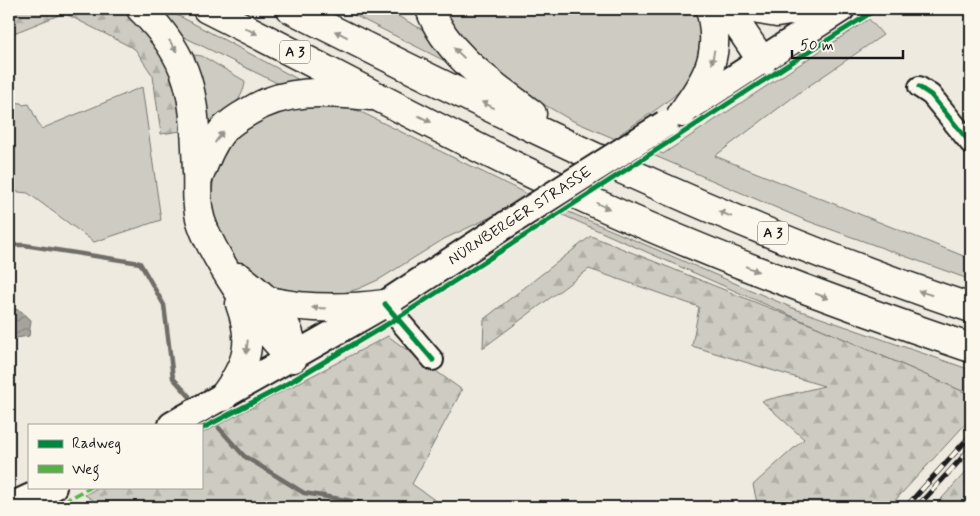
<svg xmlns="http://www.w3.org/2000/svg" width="980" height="516" viewBox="0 0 980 516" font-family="Mynerve,sans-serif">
<defs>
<pattern id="forest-firs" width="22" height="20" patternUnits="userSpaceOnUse" patternTransform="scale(1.25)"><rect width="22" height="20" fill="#ceccc2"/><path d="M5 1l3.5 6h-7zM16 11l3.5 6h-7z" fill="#b0afa6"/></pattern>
<pattern id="water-waves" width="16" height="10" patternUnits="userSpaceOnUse" patternTransform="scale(1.25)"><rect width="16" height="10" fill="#a6a39d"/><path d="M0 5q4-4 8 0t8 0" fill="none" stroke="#86847f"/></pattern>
</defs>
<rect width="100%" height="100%" fill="#eeeadf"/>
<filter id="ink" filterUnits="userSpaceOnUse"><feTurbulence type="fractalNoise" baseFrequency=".02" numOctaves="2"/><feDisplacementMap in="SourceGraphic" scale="10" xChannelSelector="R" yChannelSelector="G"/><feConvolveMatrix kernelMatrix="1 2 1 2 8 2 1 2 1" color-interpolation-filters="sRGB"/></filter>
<g filter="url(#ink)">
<g fill="#ceccc2" stroke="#75746f">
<path d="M150 9H164L183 18 305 83 279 84 174 32Z"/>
<path d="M342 9H382L394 14 427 32 446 58 445 61Z"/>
<path d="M440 9H698C700 20 706 45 704 55 695 89 647 115 620 134L663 154 869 19 883 35 800 92 715 156 971 259V280L805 220 571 120 531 97 479 59Z"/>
<path d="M195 55 202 56 245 81C246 97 216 129 206 142L192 56Z"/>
<path d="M142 87 161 220 94 242 28 193 9 191V102L21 103 23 105 29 104 41 129Z"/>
<path d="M277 105H342L363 113 527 194 795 309 971 370V395L522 197 493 216 444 239 380 279 358 289 332 296 273 290 239 266 231 256 214 222 211 201 216 159 235 130Z"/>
</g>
<g fill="url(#forest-firs)" stroke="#75746f">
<path d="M9 9H127L153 32 167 49 187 130 161 134 153 76 135 49 64 13 9 35Z"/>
<path d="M591 236 819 328 971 395V418L889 507H758L753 485 804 439 762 401 824 386 692 346 699 307 589 269 483 348 484 319Z"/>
<path d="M388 336 462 390 412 484 436 501 509 507H104L85 495 99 487H201V434Z"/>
<path d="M971 466V507H934Z"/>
</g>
<path fill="url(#water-waves)" stroke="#6f6d69" d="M9 307 21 311 31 320 29 336 9 339Z"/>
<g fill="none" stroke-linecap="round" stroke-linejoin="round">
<g stroke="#6f6d69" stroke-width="4.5">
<path d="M9 245H24L140 263 164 305 173 378 189 396"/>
<path d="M219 428 244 456 304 493 358 502 363 507"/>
</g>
<defs>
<g id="minor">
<path d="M919 87 931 95 971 144"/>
<path d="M385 304 433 360"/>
</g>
<g id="major">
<path d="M682 112 841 9"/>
<path d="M172 425 385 304 507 224"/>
<path d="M9 507 53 487"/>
</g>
<g id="highway">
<path d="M141 9C195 62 194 100 197 171 198 186 196 199 199 213 204 245 267 339 293 358"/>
<path d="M207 9C321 66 433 128 549 182 686 246 828 300 971 348"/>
<path d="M291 9C511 120 736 230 971 308"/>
<path d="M430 9C446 55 494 85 532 114"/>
<path d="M727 9 762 61"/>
<path d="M753 9 777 13 803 9"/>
<path d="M682 113C708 78 722 53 710 9"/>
<path d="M200 174C206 159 212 143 223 130 230 123 239 117 248 112 286 88 326 92 370 96"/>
<path d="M239 277C267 298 293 320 293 358"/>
<path d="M270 301C308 310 346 309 385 304"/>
<path d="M223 397C248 364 254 343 240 304"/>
</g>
</defs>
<use href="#minor" stroke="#1c1c1c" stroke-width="24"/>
<use href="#major" stroke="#1c1c1c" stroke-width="30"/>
<use href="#highway" stroke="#1c1c1c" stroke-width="31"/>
<use href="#minor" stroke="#fbf7ec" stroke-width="20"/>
<use href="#major" stroke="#fbf7ec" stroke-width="26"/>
<use href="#highway" stroke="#fbf7ec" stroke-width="28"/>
<defs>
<g id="rail">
<path d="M906 507 971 435"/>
<path d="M917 507 971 448"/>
</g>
</defs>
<use href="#rail" stroke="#1c1c1c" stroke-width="5.5"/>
<use href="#rail" stroke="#fbf7ec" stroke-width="4" stroke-dasharray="11" stroke-linecap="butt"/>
<defs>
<path id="major-bridge" d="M507 224 665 124"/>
</defs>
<use href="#major-bridge" stroke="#1c1c1c" stroke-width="30" stroke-linecap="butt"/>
<use href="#major-bridge" stroke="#fbf7ec" stroke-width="26"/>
<path stroke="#55b145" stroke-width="4" stroke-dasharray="8 4" stroke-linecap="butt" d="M53 507 91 487"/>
<defs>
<g id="cycleway">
<path d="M919 87 931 95 971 144"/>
<path d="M385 304 433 360"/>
<path d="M201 429 280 388 396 319 786 66 877 9"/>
</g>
</defs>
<use href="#cycleway" stroke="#fbf7ec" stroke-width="8"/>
<use href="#cycleway" stroke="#00873e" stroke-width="5"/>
</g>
<defs><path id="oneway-solid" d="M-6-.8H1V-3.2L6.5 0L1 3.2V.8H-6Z" transform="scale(1.25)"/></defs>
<g fill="#97948e">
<use href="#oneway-solid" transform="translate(251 31) rotate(27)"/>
<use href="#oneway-solid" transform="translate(341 34) rotate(-154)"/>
<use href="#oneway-solid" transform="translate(173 46) rotate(57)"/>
<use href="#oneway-solid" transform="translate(459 53) rotate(-136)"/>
<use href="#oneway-solid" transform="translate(713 57) rotate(101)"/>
<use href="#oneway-solid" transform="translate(488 105) rotate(-154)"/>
<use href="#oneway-solid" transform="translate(425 119) rotate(27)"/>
<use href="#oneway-solid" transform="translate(219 137) rotate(-55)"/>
<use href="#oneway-solid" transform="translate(603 206) rotate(24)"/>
<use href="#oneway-solid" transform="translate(725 214) rotate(-157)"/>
<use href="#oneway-solid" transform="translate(752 269) rotate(22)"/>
<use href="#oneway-solid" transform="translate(925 293) rotate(-162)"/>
<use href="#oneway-solid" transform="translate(822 296) rotate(21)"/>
<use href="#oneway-solid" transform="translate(319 308) rotate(-177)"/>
<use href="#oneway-solid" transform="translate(247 347) rotate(96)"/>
</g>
</g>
<g text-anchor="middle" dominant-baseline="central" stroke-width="4" stroke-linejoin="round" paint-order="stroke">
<g fill="#fbf7ec" stroke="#5f5e5a" stroke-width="1">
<rect x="280" y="40.5" width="30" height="23" rx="4"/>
<rect x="758" y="221.5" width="30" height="23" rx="4"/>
</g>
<g font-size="14" font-weight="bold" fill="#1c1c1c">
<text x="295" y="52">A 3</text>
<text x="773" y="233">A 3</text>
</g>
<g font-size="15" fill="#1c1c1c" stroke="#fbf7ec">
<text transform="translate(520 216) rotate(-33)">NÜRNBERGER STRASSE</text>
</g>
</g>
<rect width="980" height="516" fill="none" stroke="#fbf7ec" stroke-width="30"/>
<rect x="15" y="15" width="950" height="486" fill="none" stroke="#1c1c1c" stroke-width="2" filter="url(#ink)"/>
<rect x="28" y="424" width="175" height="65" fill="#fbf7ec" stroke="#a29f99"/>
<rect x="38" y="440" width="25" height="8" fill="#00873e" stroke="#a29f99"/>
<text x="72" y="448" font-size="15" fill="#1c1c1c">Radweg</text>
<rect x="38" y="465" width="25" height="8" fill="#55b145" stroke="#a29f99"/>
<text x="72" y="474" font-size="15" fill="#1c1c1c">Weg</text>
<path d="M792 50v8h111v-8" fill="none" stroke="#1c1c1c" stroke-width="2.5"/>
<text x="800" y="50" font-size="15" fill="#1c1c1c" stroke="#fbf7ec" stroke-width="4" paint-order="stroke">50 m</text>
</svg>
